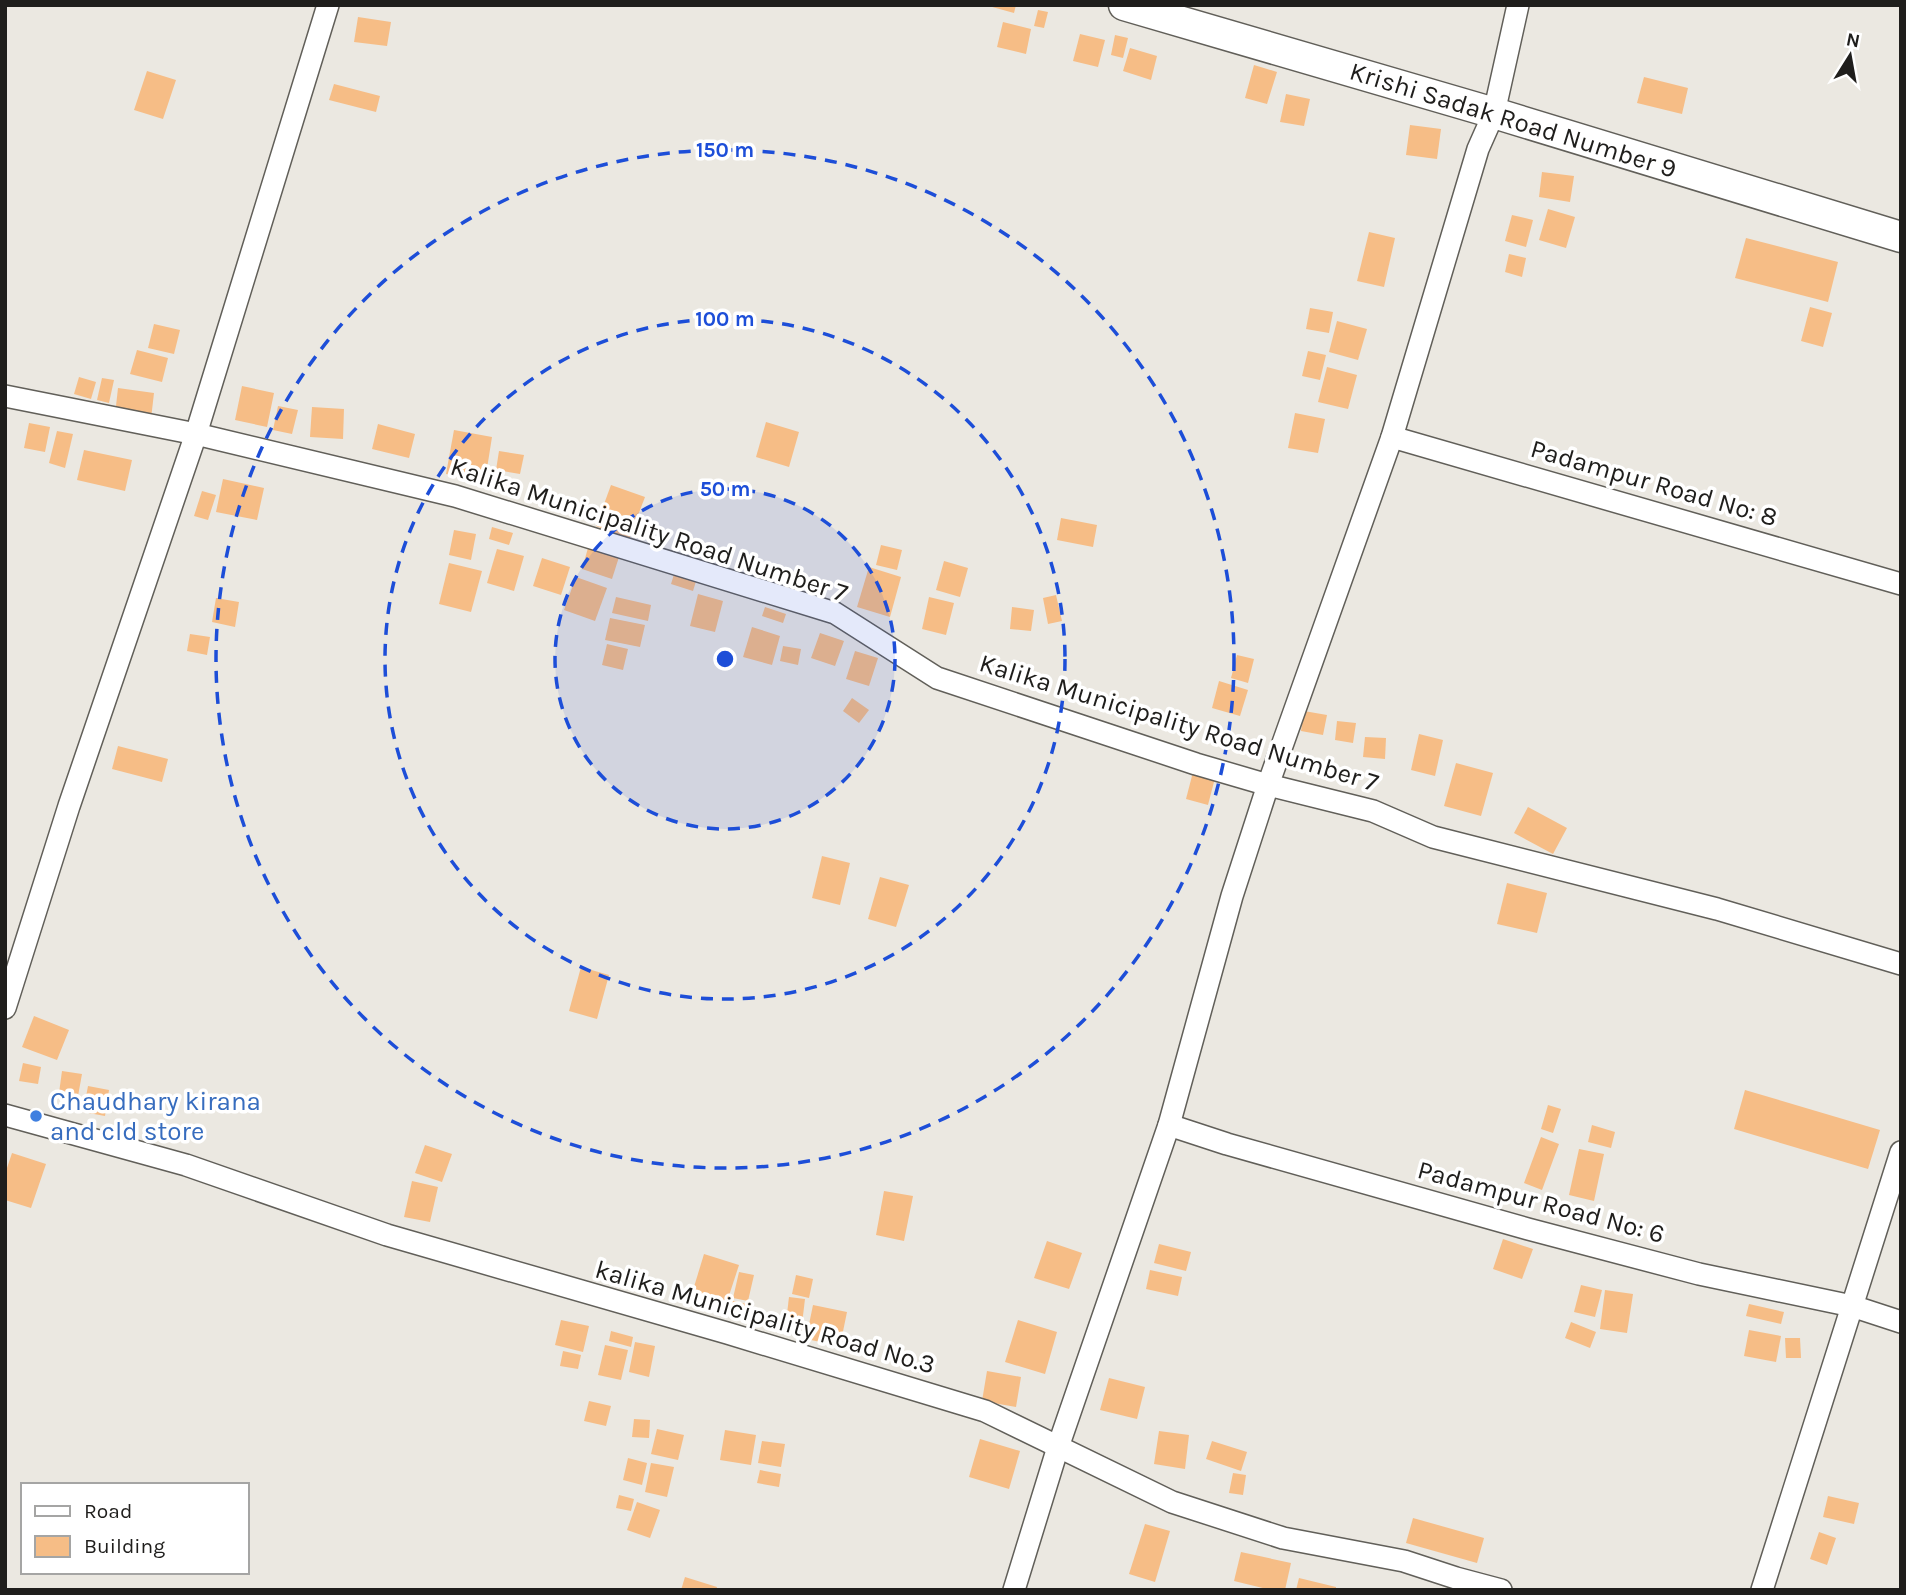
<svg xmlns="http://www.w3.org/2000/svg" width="1906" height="1595" viewBox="0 0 1906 1595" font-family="Karla,sans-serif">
<rect width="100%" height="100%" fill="#ebe8e1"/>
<g fill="#f6bd86">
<path d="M985 5H1016L1014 13Z"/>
<path d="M1038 10 1048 12 1044 28 1034 26Z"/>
<path d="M358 17 391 22 387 46 354 42Z"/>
<path d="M1003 22 1031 29 1026 54 997 47Z"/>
<path d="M1080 34 1105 40 1098 67 1073 61Z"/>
<path d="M1115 35 1128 38 1123 58 1111 55Z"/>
<path d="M1130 48 1157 56 1151 80 1123 71Z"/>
<path d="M1254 65 1277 72 1267 104 1245 98Z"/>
<path d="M147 71 176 80 163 119 134 110Z"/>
<path d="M1644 77 1688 88 1682 114 1637 103Z"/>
<path d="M334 84 380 96 376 112 329 100Z"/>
<path d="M1286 94 1310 99 1304 126 1280 122Z"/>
<path d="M1410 125 1441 129 1437 159 1406 155Z"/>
<path d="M1542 172 1574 176 1570 202 1539 197Z"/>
<path d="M1548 209 1575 217 1566 248 1539 240Z"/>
<path d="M1512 215 1533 220 1526 247 1505 241Z"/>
<path d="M1369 232 1395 238 1384 287 1357 281Z"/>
<path d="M1746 238 1838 262 1828 302 1735 278Z"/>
<path d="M1509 254 1526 258 1522 277 1505 272Z"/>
<path d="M1810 307 1832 313 1823 347 1801 341Z"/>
<path d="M1310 308 1333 312 1329 333 1306 329Z"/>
<path d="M1337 321 1367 329 1358 360 1329 352Z"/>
<path d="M154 324 180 330 174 354 148 348Z"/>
<path d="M137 350 168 358 162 382 130 374Z"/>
<path d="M1308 351 1326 355 1320 380 1302 376Z"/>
<path d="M1327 367 1357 375 1348 409 1318 402Z"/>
<path d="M79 377 96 382 91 399 74 394Z"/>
<path d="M102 378 114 380 109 403 97 400Z"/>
<path d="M242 386 274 393 267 427 235 420Z"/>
<path d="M118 388 154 393 151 419 115 415Z"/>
<path d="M278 406 298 410 292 434 273 430Z"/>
<path d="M312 407 344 409 343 439 310 437Z"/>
<path d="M1295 413 1325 419 1318 453 1288 448Z"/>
<path d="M766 422 799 432 789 467 756 457Z"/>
<path d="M29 423 50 427 45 452 24 448Z"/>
<path d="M378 424 415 434 409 458 372 449Z"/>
<path d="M454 430 492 437 485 481 446 474Z"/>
<path d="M57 431 73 434 65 468 49 463Z"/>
<path d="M84 450 132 460 125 491 77 480Z"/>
<path d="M499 451 524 455 520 474 496 470Z"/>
<path d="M223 479 264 488 257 520 216 512Z"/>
<path d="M611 485 645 497 629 539 596 526Z"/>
<path d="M202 491 216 495 208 520 194 516Z"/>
<path d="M1061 518 1097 525 1093 547 1057 540Z"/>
<path d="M492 527 513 533 509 545 489 539Z"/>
<path d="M454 530 476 534 471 560 449 555Z"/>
<path d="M881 545 902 550 897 570 876 565Z"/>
<path d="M588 548 619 557 612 579 582 569Z"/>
<path d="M497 549 524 556 514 591 487 583Z"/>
<path d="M542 558 570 567 561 595 533 586Z"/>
<path d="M944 561 968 568 960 597 936 590Z"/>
<path d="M449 563 482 571 471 612 439 604Z"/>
<path d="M869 567 901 577 890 617 857 607Z"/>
<path d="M675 571 697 578 693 591 671 584Z"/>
<path d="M576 577 607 588 595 621 564 610Z"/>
<path d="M698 594 723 601 715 632 690 626Z"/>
<path d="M1056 595 1062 621 1048 624 1043 598Z"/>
<path d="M616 597 651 605 648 621 612 613Z"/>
<path d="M929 597 954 603 946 635 922 629Z"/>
<path d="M216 598 239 602 235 627 212 622Z"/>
<path d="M765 607 786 614 783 623 762 616Z"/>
<path d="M1012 607 1034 610 1031 631 1010 629Z"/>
<path d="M610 618 645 625 640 647 605 640Z"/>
<path d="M752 627 780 636 772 665 743 657Z"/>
<path d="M820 633 844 641 835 666 811 658Z"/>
<path d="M190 634 210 637 207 655 187 651Z"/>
<path d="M607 644 628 649 623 670 602 665Z"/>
<path d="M783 646 801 649 798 665 780 661Z"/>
<path d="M855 651 878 658 869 686 846 679Z"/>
<path d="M1237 655 1254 659 1248 683 1231 678Z"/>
<path d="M1219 681 1248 690 1240 716 1212 708Z"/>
<path d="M852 698 869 710 859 723 843 711Z"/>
<path d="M1304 711 1327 715 1323 735 1301 731Z"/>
<path d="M1337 721 1356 723 1353 743 1335 740Z"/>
<path d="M1419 734 1443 740 1435 776 1411 770Z"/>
<path d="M1365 737 1386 738 1385 759 1363 757Z"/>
<path d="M118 746 168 759 162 782 112 769Z"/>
<path d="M1456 763 1493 773 1481 816 1444 806Z"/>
<path d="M1193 772 1215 778 1208 805 1186 799Z"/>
<path d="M1528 807 1567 828 1553 854 1514 833Z"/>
<path d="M822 856 850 863 840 905 812 898Z"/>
<path d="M880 877 909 885 896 927 868 919Z"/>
<path d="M1507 883 1547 893 1537 933 1497 924Z"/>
<path d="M581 967 609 975 597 1019 569 1011Z"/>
<path d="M34 1016 69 1030 57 1060 22 1047Z"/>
<path d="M23 1063 41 1067 38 1084 19 1081Z"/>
<path d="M62 1071 82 1074 78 1096 59 1093Z"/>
<path d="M88 1086 109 1090 105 1116 83 1112Z"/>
<path d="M1745 1090 1880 1130 1868 1169 1734 1129Z"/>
<path d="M1548 1105 1561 1109 1553 1133 1541 1129Z"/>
<path d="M1592 1125 1615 1132 1611 1148 1588 1142Z"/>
<path d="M1541 1137 1559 1144 1542 1190 1524 1183Z"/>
<path d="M425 1145 452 1154 442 1182 415 1173Z"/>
<path d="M1579 1149 1604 1154 1594 1201 1569 1195Z"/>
<path d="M12 1153 46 1164 31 1208 5 1200V1174Z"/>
<path d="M412 1181 438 1187 430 1222 404 1217Z"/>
<path d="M884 1191 913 1196 904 1241 876 1235Z"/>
<path d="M1503 1239 1533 1249 1522 1279 1493 1269Z"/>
<path d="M1047 1241 1082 1253 1069 1289 1034 1278Z"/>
<path d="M1159 1244 1191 1252 1186 1271 1154 1263Z"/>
<path d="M704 1254 739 1265 724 1311 690 1300Z"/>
<path d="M1150 1270 1182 1277 1178 1296 1146 1289Z"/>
<path d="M739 1272 754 1275 748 1301 733 1298Z"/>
<path d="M796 1275 813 1279 809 1298 792 1294Z"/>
<path d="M1581 1285 1602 1290 1595 1317 1574 1312Z"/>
<path d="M1605 1290 1633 1294 1627 1333 1600 1329Z"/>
<path d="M789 1297 805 1299 802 1324 786 1322Z"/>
<path d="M730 1300 751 1305 747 1320 727 1315Z"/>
<path d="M1749 1304 1784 1312 1781 1324 1746 1316Z"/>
<path d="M813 1305 847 1312 840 1346 806 1339Z"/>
<path d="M561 1320 589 1326 583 1352 555 1345Z"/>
<path d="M1018 1320 1057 1332 1045 1374 1005 1362Z"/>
<path d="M1571 1322 1596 1332 1590 1348 1565 1338Z"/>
<path d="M1749 1330 1781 1336 1776 1362 1744 1356Z"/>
<path d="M611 1331 633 1337 631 1347 609 1341Z"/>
<path d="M1785 1338H1800L1801 1358H1786Z"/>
<path d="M635 1342 655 1346 649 1377 629 1372Z"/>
<path d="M605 1345 628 1350 621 1380 598 1375Z"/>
<path d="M563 1351 581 1355 578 1369 560 1366Z"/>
<path d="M987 1371 1021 1377 1016 1407 982 1401Z"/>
<path d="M1109 1378 1145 1387 1137 1419 1100 1410Z"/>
<path d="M589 1401 611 1406 606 1426 584 1421Z"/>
<path d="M634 1419 650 1420 649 1438 632 1437Z"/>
<path d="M657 1429 684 1435 678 1460 651 1454Z"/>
<path d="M725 1430 756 1435 751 1465 720 1460Z"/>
<path d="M1159 1431 1189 1435 1185 1469 1154 1464Z"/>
<path d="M980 1439 1020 1451 1009 1489 969 1477Z"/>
<path d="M762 1441 785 1444 781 1467 758 1463Z"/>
<path d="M1212 1441 1247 1452 1241 1471 1206 1459Z"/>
<path d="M628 1458 647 1463 642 1485 623 1480Z"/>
<path d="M651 1463 674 1467 667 1497 645 1492Z"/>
<path d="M760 1470 781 1474 779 1487 757 1483Z"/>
<path d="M1233 1473 1246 1475 1243 1495 1229 1493Z"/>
<path d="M619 1495 634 1499 631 1511 616 1508Z"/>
<path d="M1828 1496 1859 1503 1854 1524 1823 1517Z"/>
<path d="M637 1502 660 1510 650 1538 627 1530Z"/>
<path d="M1413 1518 1484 1538 1477 1563 1406 1543Z"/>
<path d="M1145 1524 1170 1531 1155 1582 1129 1574Z"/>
<path d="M1819 1532 1836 1538 1827 1565 1810 1559Z"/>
<path d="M1241 1552 1291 1563 1285 1590H1271L1234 1581Z"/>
<path d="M685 1577 717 1587 716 1590H681Z"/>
<path d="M1299 1578 1336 1587V1590H1296Z"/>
</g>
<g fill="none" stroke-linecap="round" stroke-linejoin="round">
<defs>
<g id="street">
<path d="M5 396 196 434 455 496 835 613 937 678 1196 764 1268 785 1373 811 1433 837 1717 909 1901 964"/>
<path d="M1392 437 1901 584"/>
<path d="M5 1008 69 806 196 434 328 5"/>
<path d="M5 1115 186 1165 387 1235 727 1333 985 1411 1172 1502 1283 1538 1404 1561 1456 1578 1501 1590"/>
<path d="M1169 1125 1227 1144 1528 1229 1699 1274 1852 1306 1901 1322"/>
<path d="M1014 1590 1058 1447 1169 1125 1232 896 1268 785 1392 437 1478 149 1494 113 1518 5"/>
<path d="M1762 1590 1901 1152"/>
</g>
<path id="secondary" d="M1124 5 1494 113 1901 237"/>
</defs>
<use href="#street" stroke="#615f59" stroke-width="24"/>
<use href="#secondary" stroke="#615f59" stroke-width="33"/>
<use href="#street" stroke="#fff" stroke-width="21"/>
<use href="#secondary" stroke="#fff" stroke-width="30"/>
</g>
<circle cx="725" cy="659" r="170" fill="#1d4ed8" fill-opacity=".12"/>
<g fill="none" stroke="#1d4ed8" stroke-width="3.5" stroke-dasharray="12 9">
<circle cx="725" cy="659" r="170"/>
<circle cx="725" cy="659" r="340"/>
<circle cx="725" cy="659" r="509"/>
</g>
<circle fill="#3f7fe0" stroke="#fff" stroke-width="2.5" cx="36" cy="1116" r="7"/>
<g text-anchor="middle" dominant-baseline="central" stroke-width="7" stroke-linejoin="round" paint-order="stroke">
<g font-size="26" fill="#1f1e1c" stroke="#fff">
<text transform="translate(1513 120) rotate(17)">Krishi Sadak Road Number 9</text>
<text transform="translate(1654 483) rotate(16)">Padampur Road No: 8</text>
<text transform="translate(649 530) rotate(18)">Kalika Municipality Road Number 7</text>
<text transform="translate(1179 723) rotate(17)">Kalika Municipality Road Number 7</text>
<text transform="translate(1541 1202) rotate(15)">Padampur Road No: 6</text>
<text transform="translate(765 1317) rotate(16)">kalika Municipality Road No.3</text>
</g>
<g font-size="26" fill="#366cbe" stroke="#fff" text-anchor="start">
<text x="50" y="1101">Chaudhary kirana<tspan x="50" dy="30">and cld store</tspan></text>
</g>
</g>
<circle cx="725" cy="659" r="10" fill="#1d4ed8" stroke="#fff" stroke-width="3.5"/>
<g font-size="21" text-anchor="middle" font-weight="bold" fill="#1d4ed8" stroke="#fff" stroke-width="7" stroke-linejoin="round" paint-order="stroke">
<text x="725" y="157">150 m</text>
<text x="725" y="326">100 m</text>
<text x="725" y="496">50 m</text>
</g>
<rect width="1906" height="1595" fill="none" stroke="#1f1e1c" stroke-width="14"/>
<rect x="21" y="1483" width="228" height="91" fill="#ffffff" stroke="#a5a5a4" stroke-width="2"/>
<rect x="35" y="1506" width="35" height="10" fill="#ffffff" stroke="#a5a5a4" stroke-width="2"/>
<text x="84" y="1518" font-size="21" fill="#1f1e1c">Road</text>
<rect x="35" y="1536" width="35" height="21" fill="#f6bd86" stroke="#a5a5a4" stroke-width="2"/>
<text x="84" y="1553" font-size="21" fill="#1f1e1c">Building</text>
<g transform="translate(1850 56) rotate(11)" stroke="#ffffff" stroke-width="5" paint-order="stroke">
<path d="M0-5L12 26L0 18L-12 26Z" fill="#1f1e1c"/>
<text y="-10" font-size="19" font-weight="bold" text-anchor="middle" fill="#1f1e1c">N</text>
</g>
</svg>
